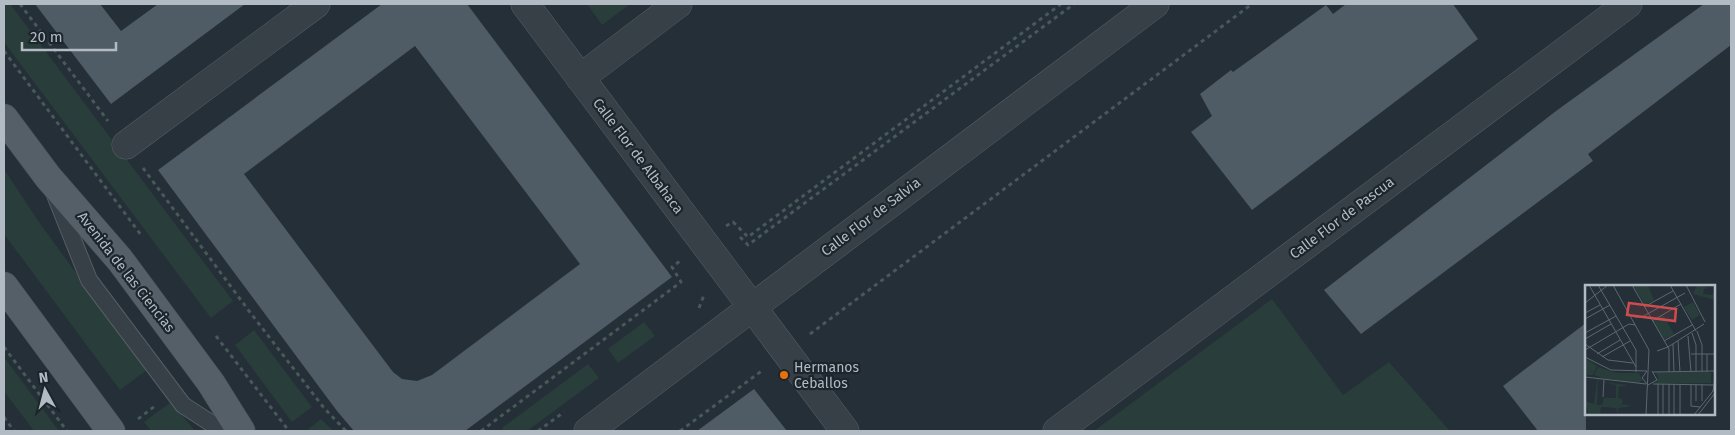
<svg xmlns="http://www.w3.org/2000/svg" width="1735" height="435" viewBox="0 0 1735 435" font-family="'Fira Sans',sans-serif">
<rect width="100%" height="100%" fill="#242f37"/>
<g fill="#293d3a">
<path d="M4 4H10L233 301 211 318 4 42Z"/>
<path d="M587 4H630L602 25Z"/>
<path d="M4 169 41 225 147 370 120 390 4 234Z"/>
<path d="M1272 299 1343 395 1389 362 1450 431H1094Z"/>
<path d="M644 322 655 336 618 363 608 349Z"/>
<path d="M254 330 312 407 292 422 235 345Z"/>
<path d="M4 357 59 431H34L4 391Z"/>
<path d="M588 364 599 378 527 431H504L502 428Z"/>
<path d="M171 402 195 431H151L144 422Z"/>
<path d="M321 419 334 431H306Z"/>
</g>
<g fill="#4f5b65" fill-rule="evenodd">
<path d="M35 4H100L121 31 158 4H245L111 104Z"/>
<path d="M382 4H467L672 277 465 431H354L337 411 158 170ZM415 46 580 264 432 375 417 381 402 379 393 372 244 174Z"/>
<path d="M1346 4H1453L1478 39 1252 210 1191 132 1212 116 1200 94 1231 70 1233 72 1326 5 1333 14Z"/>
<path d="M1704 4H1731V45L1588 154 1593 161 1361 334 1324 290 1556 111Z"/>
<path d="M1586 323V431H1538L1503 386Z"/>
<path d="M754 389 787 431H697Z"/>
</g>
<g fill="none" stroke-linecap="round" stroke-linejoin="round">
<defs>
<path id="lane" d="M55 195 89 280 183 405 223 431"/>
<g id="street">
<path d="M525 4 845 431"/>
<path d="M580 78 678 4"/>
<path d="M126 145 316 4"/>
<path d="M588 431 1155 4"/>
<path d="M1057 431 1628 4"/>
</g>
<g id="primary">
<path d="M4 118 48 177 120 260 211 383 241 431"/>
<path d="M4 286 111 431"/>
</g>
</defs>
<use href="#lane" stroke="#555e65" stroke-width="18"/>
<use href="#street" stroke="#555e65" stroke-width="29"/>
<use href="#primary" stroke="#434c53" stroke-width="29"/>
<g stroke="#475958" stroke-width="3" stroke-dasharray="4 4" stroke-linecap="butt">
<path d="M20 4 108 121"/>
<path d="M4 51 141 235"/>
<path d="M143 168 249 311 324 408 346 431"/>
<path d="M726 226 733 222 748 237 1061 4"/>
<path d="M740 237 748 245 1074 4"/>
<path d="M699 308 704 295 703 293"/>
<path d="M810 334 1252 4"/>
<path d="M216 336 289 431"/>
<path d="M4 347 67 431"/>
<path d="M4 417 14 431"/>
<path d="M138 419 155 406"/>
<path d="M481 431 681 282 672 267 680 261"/>
<path d="M538 431 564 412"/>
<path d="M680 431 763 370"/>
</g>
<use href="#lane" stroke="#374047" stroke-width="16"/>
<use href="#street" stroke="#374047" stroke-width="28"/>
<use href="#primary" stroke="#555f67" stroke-width="28"/>
</g>
<circle fill="#e8710a" stroke="#1c252c" stroke-width="2" cx="784" cy="375" r="5"/>
<g text-anchor="middle" dominant-baseline="central" stroke-width="4.5" stroke-linejoin="round" paint-order="stroke">
<g font-size="14" fill="#b2bbc3" stroke="#1c252c">
<text transform="translate(638 156) rotate(53)">Calle Flor de Albahaca</text>
<text transform="translate(871 217) rotate(-37)">Calle Flor de Salvia</text>
<text transform="translate(1342 218) rotate(-37)">Calle Flor de Pascua</text>
<text transform="translate(126 272) rotate(52)">Avenida de las Ciencias</text>
</g>
<g font-size="14" fill="#b2bbc3" stroke="#1c252c" text-anchor="start">
<text x="794" y="367">Hermanos<tspan x="794" dy="16">Ceballos</tspan></text>
</g>
</g>
<g transform="translate(1585 285)">
<rect width="130" height="130" fill="#242f37"/>
<path d="M48 0H63L69 15 60 20ZM112 0 124 3 119 4 118 9 127 10 130 7V15L108 9ZM108 17 115 30 107 35 99 22ZM78 30 89 49 79 55 68 36ZM0 73 12 81 8 90H0ZM13 82 32 88H54L57 95 54 98 20 94 9 90ZM71 87H123L126 88V98L71 99 73 93ZM12 94 19 96 13 95 12 120H17L19 113H31V100L20 97 43 100 34 102 33 112 38 115 36 121 38 119 48 121 34 123 33 130 32 122 31 130V123L16 122 15 130H4L0 116 9 119Z" fill="#293d3a"/>
<path fill="none" stroke="#5d676f" stroke-width="1" d="M4 0 51 82M13 0 51 65V87M28 0 64 65 61 130M47 0 84 64V87M85 0 111 46M101 0 120 37M0 18 23 0M59 22 88 6M0 28 15 20M49 32H57L100 8M0 34 25 20M67 36 96 19M112 46 117 60V87M0 48 31 31M107 48 111 60V87M103 51 106 87M0 54 26 39M79 56 107 40M93 56 95 87M0 59 23 75 48 78M88 59 89 87M0 65 44 39 50 40M72 66 83 62 119 39M12 69 35 55M106 69H130M122 69V87M0 72 26 85 62 86M17 72 45 56M62 86 57 93 63 100M68 87 129 86M0 92 61 99M68 99 129 100M106 99V121L115 122M63 100 72 95 67 86M129 101 130 86M18 112 19 95M111 116V99M117 116V99M73 130V99M78 130V99M84 130V99M89 130V99M95 130V99M109 130 128 106 129 100M113 130 130 108"/>
<path fill="#cd4d4f" fill-opacity="0.15" stroke="#cd4d4f" stroke-width="2.5" d="M44 18 91 24 90 36 42 30Z"/>
<rect width="130" height="130" fill="none" stroke="#b2bbc3" stroke-width="2.5"/>
</g>
<rect width="1735" height="435" fill="none" stroke="#b2bbc3" stroke-width="10"/>
<g transform="translate(45 390) rotate(353)" stroke="#1c252c" stroke-width="4" paint-order="stroke">
<path d="M0-4L9 19L0 12L-9 19Z" fill="#b2bbc3"/>
<text y="-8" font-size="14" font-weight="bold" text-anchor="middle" fill="#b2bbc3">N</text>
</g>
<path d="M22 42v8h94v-8" fill="none" stroke="#b2bbc3" stroke-width="2.5"/>
<text x="30" y="42" font-size="15" fill="#b2bbc3" stroke="#1c252c" stroke-width="4" paint-order="stroke">20 m</text>
</svg>
